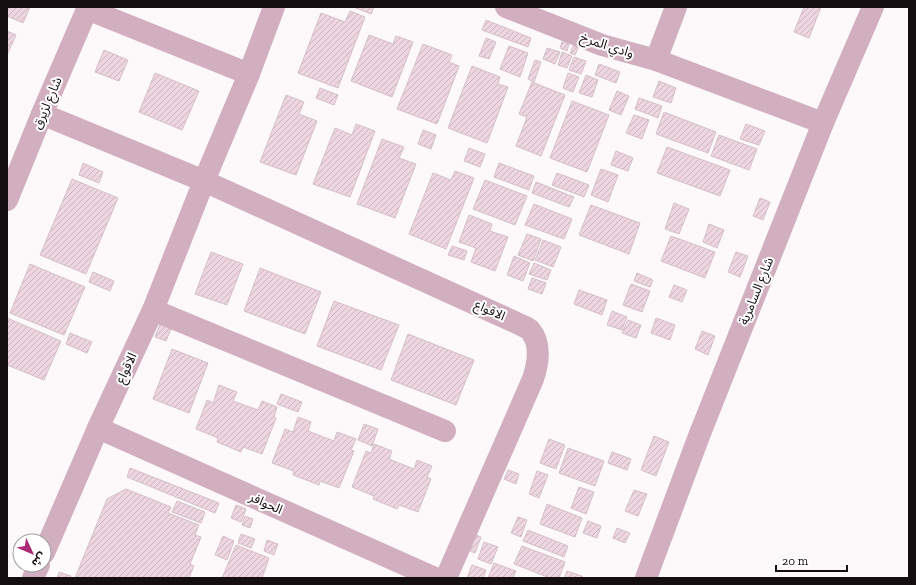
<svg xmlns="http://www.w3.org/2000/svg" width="916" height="585" viewBox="0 0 916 585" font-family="'Zilla Slab','Noto Sans Arabic',serif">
<defs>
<pattern id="building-hatch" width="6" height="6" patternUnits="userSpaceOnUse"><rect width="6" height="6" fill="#edd6e0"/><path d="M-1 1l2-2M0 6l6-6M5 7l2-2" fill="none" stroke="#cab6bf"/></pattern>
</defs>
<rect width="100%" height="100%" fill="#fdf9fa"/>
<g fill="url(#building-hatch)" stroke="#d5bfc8">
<path d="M7 7H30L23 23 7 16Z"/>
<path d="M353 7H374L371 14Z"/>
<path d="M804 7H821L809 38 794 32Z"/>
<path d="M350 11 365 17 338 88 298 73 321 13 345 22Z"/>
<path d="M486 20 531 38 528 47 482 30Z"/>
<path d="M7 31 16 35 7 55Z"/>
<path d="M369 35 393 44 396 36 413 42 392 97 351 81Z"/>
<path d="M486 38 496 42 489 59 479 56Z"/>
<path d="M562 42 569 44 567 51 560 48Z"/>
<path d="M423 44 452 55 449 62 459 66 437 124 397 109Z"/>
<path d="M509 46 528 53 520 77 500 69Z"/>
<path d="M573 46 578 48 575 55 570 53Z"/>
<path d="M547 48 560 52 555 64 543 59Z"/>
<path d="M104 50 128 60 119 81 95 72Z"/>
<path d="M562 52 572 56 567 68 558 65Z"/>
<path d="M574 57 586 61 581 74 569 70Z"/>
<path d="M535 60 541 62 534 82 528 79Z"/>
<path d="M599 64 620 72 616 83 595 75Z"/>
<path d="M472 66 500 77 498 84 508 87 487 143 448 128Z"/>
<path d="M155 73 199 91 182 130 139 112Z"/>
<path d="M568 73 579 77 573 92 563 88Z"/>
<path d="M586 75 598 80 592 97 579 93Z"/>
<path d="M659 81 676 88 671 103 653 97Z"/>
<path d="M532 82 565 95 541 156 516 146 527 117 519 114Z"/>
<path d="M320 88 338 95 334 105 316 98Z"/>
<path d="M617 91 629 96 621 115 609 110Z"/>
<path d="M286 95 304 102 299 114 317 121 296 175 260 162Z"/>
<path d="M639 98 662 106 658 118 635 109Z"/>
<path d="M572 101 609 115 587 172 550 158Z"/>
<path d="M664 112 716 132 708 153 656 134Z"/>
<path d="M634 115 649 120 642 139 626 133Z"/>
<path d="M356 124 375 131 350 197 313 184 335 128 352 135Z"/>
<path d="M746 124 765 131 759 145 740 139Z"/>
<path d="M423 130 436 135 431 149 418 144Z"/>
<path d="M719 135 757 149 749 170 711 156Z"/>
<path d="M382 139 404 147 399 158 416 164 395 218 357 204Z"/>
<path d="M667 147 730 170 720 196 657 173Z"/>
<path d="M469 148 485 154 480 167 464 161Z"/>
<path d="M616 151 633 158 628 171 611 165Z"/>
<path d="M83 163 103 172 99 183 79 175Z"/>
<path d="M499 163 534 176 529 190 494 177Z"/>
<path d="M601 169 618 175 608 202 591 195Z"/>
<path d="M455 171 474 178 446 249 409 234 433 173 451 180Z"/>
<path d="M557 173 589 185 584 197 552 185Z"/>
<path d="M72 179 118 198 86 274 40 255Z"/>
<path d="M485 180 527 196 515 225 473 209Z"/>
<path d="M536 182 574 197 569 207 532 193Z"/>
<path d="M760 198 770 202 763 220 753 216Z"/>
<path d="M674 203 689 209 679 234 665 229Z"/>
<path d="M534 204 572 219 564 239 525 225Z"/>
<path d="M591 205 640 223 629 254 579 235Z"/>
<path d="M469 215 492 224 490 231 508 237 495 271 471 262 476 248 459 242Z"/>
<path d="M709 224 724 230 717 248 703 242Z"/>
<path d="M527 234 541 239 533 261 518 255Z"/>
<path d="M671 236 715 252 705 278 661 261Z"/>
<path d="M543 240 561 247 553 267 535 260Z"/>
<path d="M452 246 467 251 464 260 448 255Z"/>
<path d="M211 252 243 264 227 305 195 294Z"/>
<path d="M736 252 748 256 740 277 728 272Z"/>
<path d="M514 256 530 263 523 281 507 275Z"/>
<path d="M534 263 551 270 547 280 529 274Z"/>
<path d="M30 264 85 287 64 335 10 313Z"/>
<path d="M260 268 321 292 305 334 244 311Z"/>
<path d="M93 272 114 281 110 291 89 282Z"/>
<path d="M637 273 653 280 650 287 634 281Z"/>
<path d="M532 278 546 283 542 294 528 289Z"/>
<path d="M631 284 650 291 642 312 623 305Z"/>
<path d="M674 285 687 290 682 302 669 297Z"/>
<path d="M579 290 607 300 602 315 574 304Z"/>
<path d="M334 301 399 325 381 370 317 346Z"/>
<path d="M612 311 627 317 622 330 607 325Z"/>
<path d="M7 318 61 341 44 380 7 365Z"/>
<path d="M656 318 675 325 670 340 651 333Z"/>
<path d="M162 319 173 324 166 341 155 337Z"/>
<path d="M628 320 641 325 636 338 622 333Z"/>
<path d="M702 331 715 336 708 355 695 349Z"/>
<path d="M70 333 92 342 87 353 66 344Z"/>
<path d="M408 334 474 360 456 405 391 380Z"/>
<path d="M172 349 208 363 189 413 153 399Z"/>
<path d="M219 385 237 392 233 401 258 410 262 401 277 407 274 417 276 418 262 454 243 447 241 452 217 442 218 438 196 429 207 400 213 403Z"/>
<path d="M281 394 302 402 298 412 277 404Z"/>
<path d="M298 417 311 422 308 431 334 441 337 432 356 439 351 450 354 451 339 488 320 481 319 485 293 475 294 471 272 463 285 429 293 432Z"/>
<path d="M364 424 378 429 372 446 358 440Z"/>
<path d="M654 436 669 442 656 476 641 470Z"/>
<path d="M549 439 565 445 556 469 540 463Z"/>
<path d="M374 444 392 451 389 459 414 469 417 460 432 466 427 477 431 479 418 512 399 505 397 509 373 499 374 496 352 487 366 451 371 453Z"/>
<path d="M568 448 604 461 595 486 559 473Z"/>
<path d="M612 452 631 459 627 470 608 463Z"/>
<path d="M130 468 219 503 215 513 127 477Z"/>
<path d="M508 470 519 474 516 484 504 479Z"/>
<path d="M537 471 548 475 539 498 529 494Z"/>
<path d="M579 487 594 492 586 514 571 508Z"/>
<path d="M126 489 171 507 168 513 199 525 195 535 201 537 190 564 194 566 189 578H75L107 499Z"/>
<path d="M634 490 647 494 638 516 625 511Z"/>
<path d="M177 501 205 512 201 523 172 512Z"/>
<path d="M547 504 582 518 575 537 540 524Z"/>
<path d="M236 505 246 509 241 522 231 518Z"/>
<path d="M245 516 253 519 250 528 242 525Z"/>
<path d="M518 517 527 520 521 537 511 533Z"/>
<path d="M588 521 601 526 597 538 583 533Z"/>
<path d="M617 528 630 533 625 543 613 538Z"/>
<path d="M528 530 568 546 564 557 523 541Z"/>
<path d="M468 532 481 537 475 553 462 548Z"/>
<path d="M241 534 255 539 251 548 238 543Z"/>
<path d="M223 536 234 541 227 560 215 555Z"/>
<path d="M267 540 278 544 274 555 264 551Z"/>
<path d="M484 542 498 547 491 564 478 559Z"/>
<path d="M236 545 269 558 262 578H222Z"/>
<path d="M522 546 565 562 559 578H550L514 564Z"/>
<path d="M494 563 516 571 513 578H488Z"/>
<path d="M472 565 486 570 483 578H467Z"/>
<path d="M567 571 582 576V578H564Z"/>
<path d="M59 572 71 576 70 578H57Z"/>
</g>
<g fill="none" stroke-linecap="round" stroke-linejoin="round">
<g stroke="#d2afbe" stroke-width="22">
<path d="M506 7 602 45 656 60 823 123"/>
<path d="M87 9 249 74"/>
<path d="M656 60 676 7"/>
<path d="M42 114 204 181 519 324C523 326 528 328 530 330 542 344 538 364 533 379L446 578"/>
<path d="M7 200 42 114 88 7"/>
<path d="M153 310 445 431"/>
<path d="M98 428 435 578"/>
<path d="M44 553 98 428 153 310 204 181 249 74 274 7"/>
<path d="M33 578 39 565"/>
<path d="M646 578 699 436 823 123 873 7"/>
</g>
</g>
<g text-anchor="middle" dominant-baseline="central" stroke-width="4" stroke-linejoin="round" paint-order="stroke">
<g font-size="13" fill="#150e11" stroke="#fff">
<text transform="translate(607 45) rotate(18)">وادي المرخ</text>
<text transform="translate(47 103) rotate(-67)">شارع لزيرق</text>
<text transform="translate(756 291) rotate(-68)">شارع السامرية</text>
<text transform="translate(490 310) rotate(24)">الاقواع</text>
<text transform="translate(126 368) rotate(-65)">الاقواع</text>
<text transform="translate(266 503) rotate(24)">الحوافر</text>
</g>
</g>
<rect width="916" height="585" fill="none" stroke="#150e11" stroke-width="16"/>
<g transform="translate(32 553) rotate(134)"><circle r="19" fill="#ffffff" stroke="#a19fa0"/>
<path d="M0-3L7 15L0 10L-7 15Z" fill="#ab2975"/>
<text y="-6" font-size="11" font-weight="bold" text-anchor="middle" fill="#150e11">ش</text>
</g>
<path d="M776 565v6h71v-6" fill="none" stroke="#150e11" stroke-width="2"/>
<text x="782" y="565" font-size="12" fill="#150e11" stroke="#ffffff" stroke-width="3" paint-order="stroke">20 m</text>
</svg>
